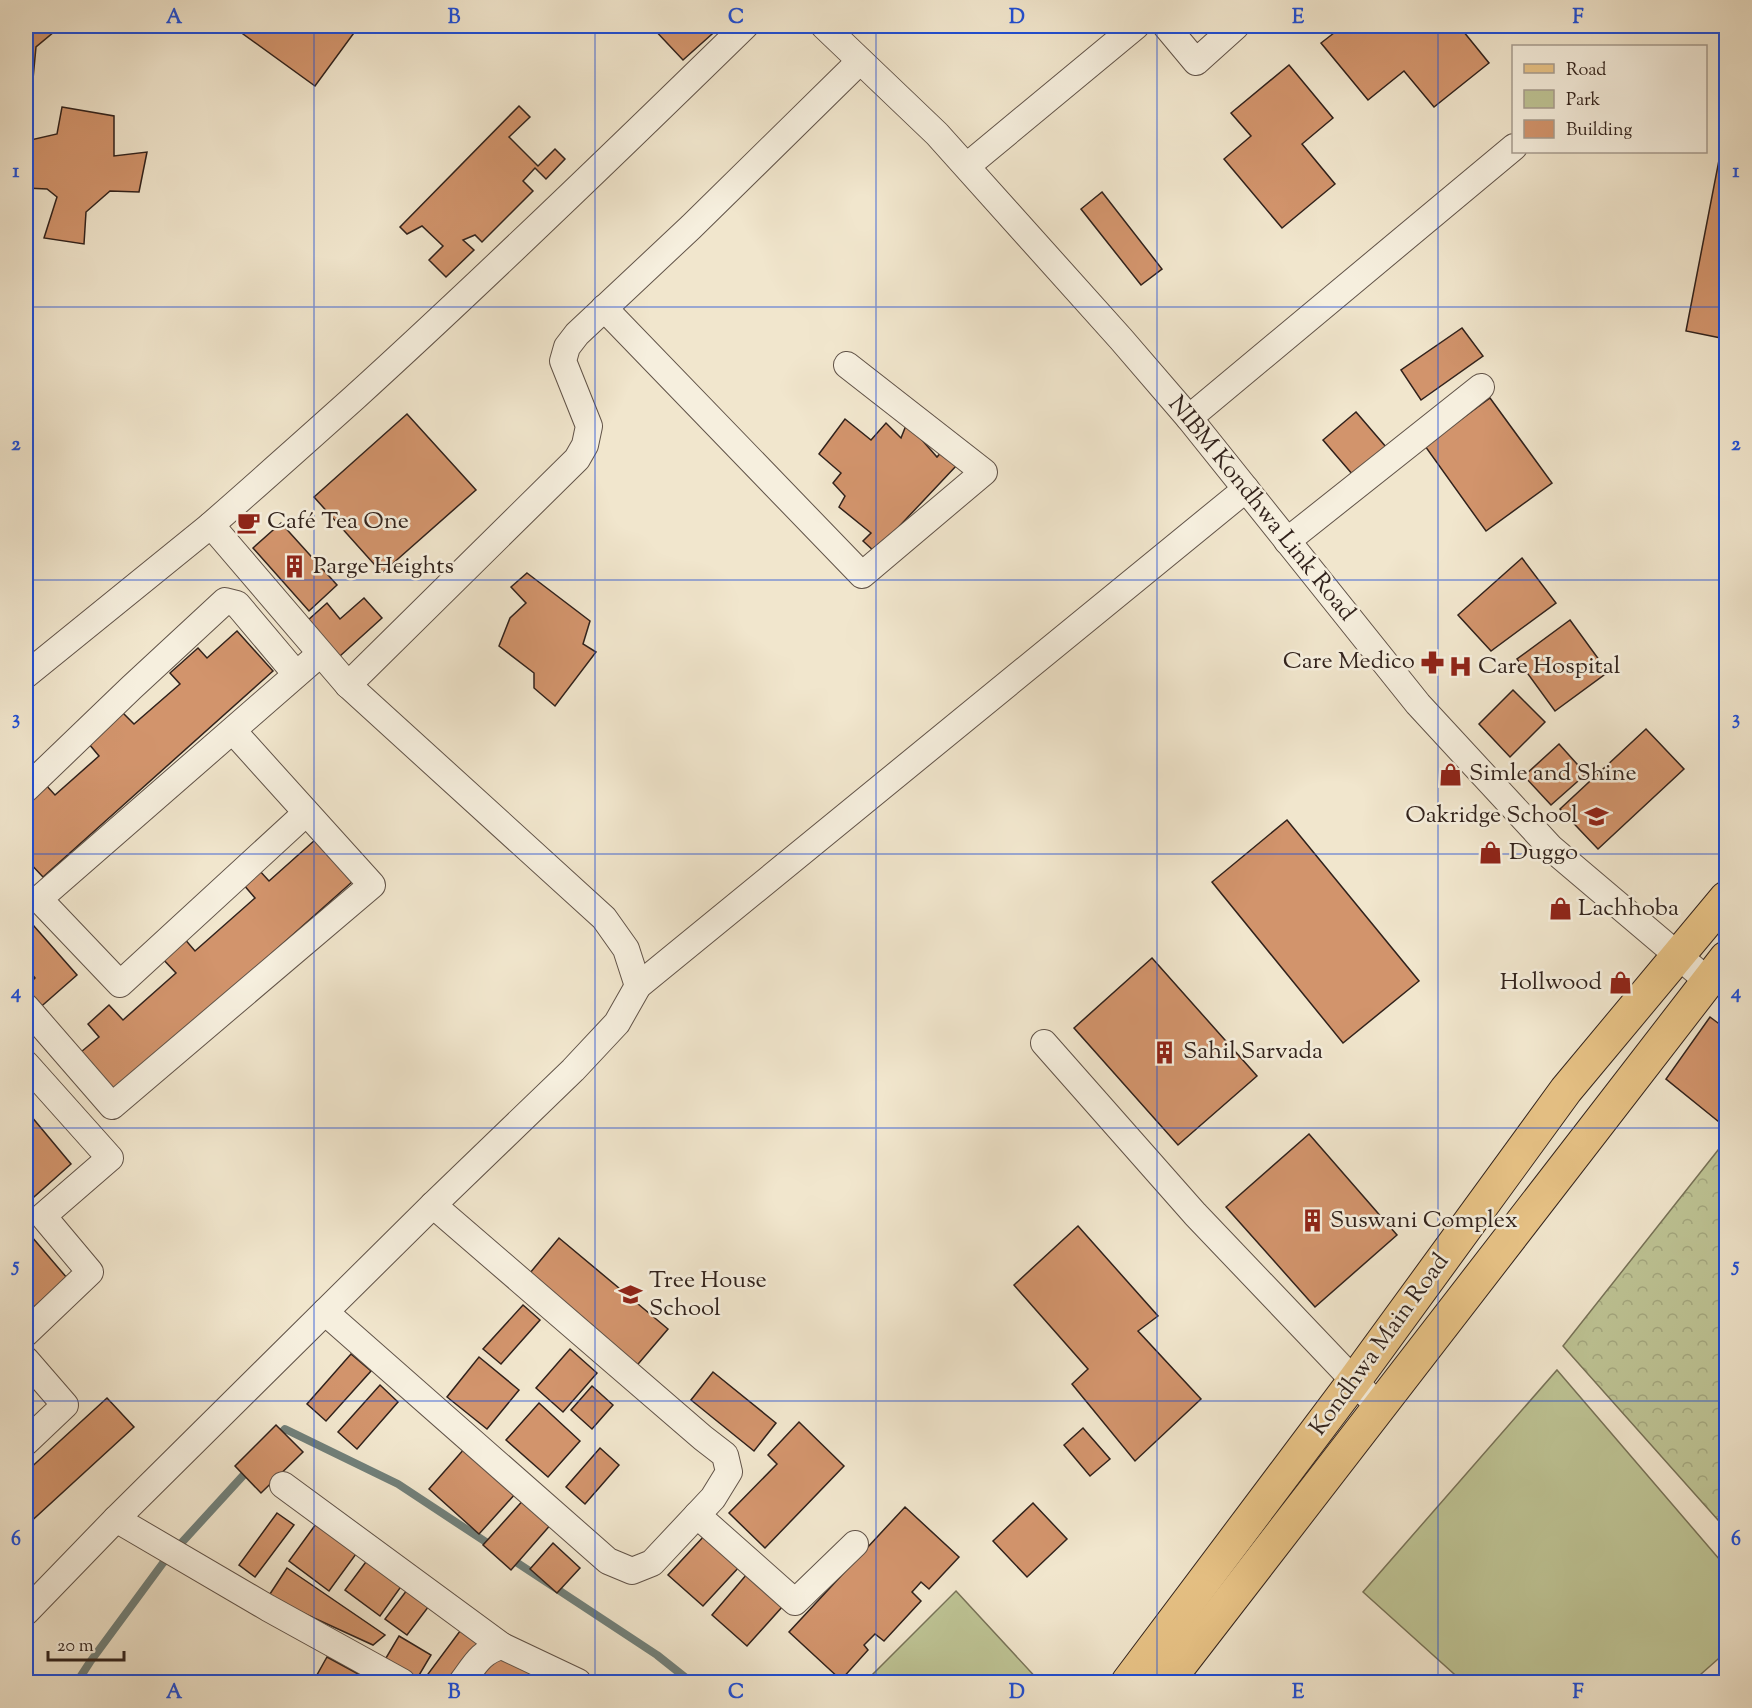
<svg xmlns="http://www.w3.org/2000/svg" width="1752" height="1708" viewBox="0 0 1752 1708" font-family="'Sorts Mill Goudy',serif">
<defs>
<pattern id="forest-crowns" width="20" height="18" patternUnits="userSpaceOnUse" patternTransform="scale(1.5)"><rect width="20" height="18" fill="#bec495"/><path d="M2 6a3 3 0 1 1 6 0M12 15a3 3 0 1 1 6 0" fill="none" stroke="#a4a880"/></pattern>
</defs>
<rect width="100%" height="100%" fill="#f1e6cd"/>
<filter id="stains"><feTurbulence type="fractalNoise" baseFrequency=".00333" numOctaves="4"/><feColorMatrix values="0 0 0 0 .2 0 0 0 0 .09 0 0 0 0 .02 0 0 0 .5 -.17"/></filter>
<radialGradient id="worn" r=".72"><stop offset=".6" stop-color="#630" stop-opacity="0"/><stop offset="1" stop-color="#630" stop-opacity=".3"/></radialGradient>
<g fill="#bec495" stroke="#787358" stroke-width="1.5">
<path d="M1557 1370 1726 1567V1652L1692 1682H1463L1363 1592Z"/>
<path d="M956 1591 1040 1682H865Z"/>
</g>
<path fill="url(#forest-crowns)" stroke="#787358" stroke-width="1.5" d="M1726 1140V1529L1563 1346Z"/>
<g fill="none" stroke-linecap="round" stroke-linejoin="round">
<g stroke="#71807a" stroke-width="8">
<path d="M276 1439 285 1429 398 1484 495 1548"/>
<path d="M510 1558 657 1655 691 1682"/>
<path d="M77 1682 90 1662 163 1563 250 1468"/>
</g>
</g>
<g fill="#d2946c" stroke="#31221c" stroke-width="1.5">
<path d="M26 26H89V27H60L36 47 33 79 26 78Z"/>
<path d="M232 26H359L315 86Z"/>
<path d="M651 26H721L683 60Z"/>
<path d="M1343 26H1459L1489 63 1434 107 1404 71 1368 100 1321 43Z"/>
<path d="M1289 65 1333 118 1302 144 1335 184 1282 228 1224 159 1251 136 1231 113Z"/>
<path d="M519 106 530 117 509 137 538 166 555 149 565 159 546 179 535 168 523 181 533 191 482 242 475 235 463 240 474 250 446 277 429 260 443 246 422 226 407 234 400 227Z"/>
<path d="M62 107 114 116V156L147 152 139 192 110 191 86 212 84 244 44 238 57 197 47 189 26 188V141L57 134Z"/>
<path d="M1719 160 1726 161V339L1686 331Z"/>
<path d="M1102 192 1162 269 1141 285 1081 209Z"/>
<path d="M1462 328 1483 356 1421 400 1401 370Z"/>
<path d="M1490 398 1552 483 1486 531 1425 446Z"/>
<path d="M1356 412 1386 447 1353 475 1323 440Z"/>
<path d="M407 414 476 490 382 573 314 497Z"/>
<path d="M845 419 871 440 886 423 901 438 907 423 937 457 944 449 957 465 875 552 863 541 871 533 839 507 845 496 833 483 841 473 819 454Z"/>
<path d="M281 523 337 585 309 611 253 548Z"/>
<path d="M1522 558 1556 603 1491 651 1458 615Z"/>
<path d="M527 573 590 621 583 644 596 652 555 706 534 688V673L499 646 510 618 526 603 511 587Z"/>
<path d="M364 598 382 618 340 656 307 621 327 603 340 619Z"/>
<path d="M1570 620 1608 672 1555 711 1517 659Z"/>
<path d="M237 631 273 671 43 877 26 859V802L45 784 55 795 99 756 89 744 123 713 134 724 180 684 170 673 198 648 207 658Z"/>
<path d="M1513 690 1545 722 1510 757 1479 724Z"/>
<path d="M1646 729 1684 769 1598 849 1560 809Z"/>
<path d="M1559 744 1586 774 1551 805 1524 776Z"/>
<path d="M1287 820 1419 981 1343 1043 1212 882Z"/>
<path d="M315 840 352 882 116 1092 81 1052 99 1037 88 1024 109 1005 123 1020 176 973 161 957 183 937 195 951 255 898 243 884 259 870 269 881Z"/>
<path d="M26 917 77 975 36 1011 26 1000V987L35 978 26 967Z"/>
<path d="M1152 958 1257 1076 1178 1145 1074 1028Z"/>
<path d="M1710 1017 1726 1029V1123L1724 1126 1666 1079Z"/>
<path d="M26 1110 71 1164 26 1204Z"/>
<path d="M1309 1134 1397 1235 1315 1307 1226 1207Z"/>
<path d="M1078 1226 1158 1316 1138 1331 1201 1399 1135 1461 1072 1384 1088 1369 1014 1285Z"/>
<path d="M26 1230 67 1278 26 1314Z"/>
<path d="M559 1238 668 1329 633 1370 525 1279Z"/>
<path d="M523 1305 540 1320 501 1364 483 1349Z"/>
<path d="M570 1349 597 1373 563 1412 536 1388Z"/>
<path d="M351 1354 371 1371 326 1421 307 1404Z"/>
<path d="M479 1357 519 1390 487 1429 447 1397Z"/>
<path d="M713 1372 776 1423 754 1451 691 1400Z"/>
<path d="M380 1385 398 1402 357 1449 338 1432Z"/>
<path d="M592 1386 613 1405 592 1429 571 1410Z"/>
<path d="M107 1398 134 1427 26 1526V1472Z"/>
<path d="M539 1403 580 1441 548 1477 506 1440Z"/>
<path d="M799 1422 844 1466 765 1548 729 1513 777 1464 768 1455Z"/>
<path d="M276 1425 303 1452 261 1493 235 1466Z"/>
<path d="M1083 1428 1110 1459 1090 1476 1064 1445Z"/>
<path d="M465 1448 516 1493 479 1534 429 1489Z"/>
<path d="M600 1448 619 1465 585 1504 566 1487Z"/>
<path d="M526 1497 553 1522 511 1570 483 1545Z"/>
<path d="M1033 1503 1067 1539 1027 1577 993 1541Z"/>
<path d="M905 1507 959 1557 929 1589 921 1582 912 1592 921 1601 884 1641 875 1634 864 1645 868 1650 841 1680 789 1632Z"/>
<path d="M277 1513 294 1525 255 1577 239 1565Z"/>
<path d="M316 1524 356 1554 329 1591 289 1561Z"/>
<path d="M705 1535 740 1566 703 1606 668 1575Z"/>
<path d="M553 1543 580 1568 557 1593 530 1569Z"/>
<path d="M371 1555 405 1581 380 1616 345 1590Z"/>
<path d="M287 1568 385 1635 373 1645 268 1597Z"/>
<path d="M747 1574 783 1606 747 1646 712 1615Z"/>
<path d="M407 1590 429 1606 407 1635 385 1619Z"/>
<path d="M463 1627 483 1642 453 1682H440L428 1674Z"/>
<path d="M399 1636 431 1655 415 1682 383 1663Z"/>
<path d="M501 1652 537 1679 534 1682H494L483 1675Z"/>
<path d="M327 1657 373 1682H313Z"/>
</g>
<g fill="none" stroke-linecap="round" stroke-linejoin="round">
<defs>
<g id="minor">
<path d="M824 26 937 134 1121 339 1189 418 1418 704 1551 848 1708 981"/>
<path d="M1166 26 1196 62 1236 26"/>
<path d="M967 166 1136 26"/>
<path d="M604 308 862 575 984 472 847 365"/>
<path d="M1189 418 1514 147"/>
<path d="M211 525C259 483 306 441 354 398 487 277 617 151 745 26"/>
<path d="M1287 541 1481 387"/>
<path d="M26 675 211 525 348 685 604 918 626 949 638 986"/>
<path d="M348 685 577 459 585 445 589 426 563 361 567 347 577 334 691 227 860 61"/>
<path d="M26 789 131 688 225 601 237 604 296 674"/>
<path d="M306 813 120 984 39 899 320 654"/>
<path d="M26 1007 112 1106 372 885 233 731"/>
<path d="M1044 1043 1195 1214 1380 1408"/>
<path d="M26 1064 110 1158 43 1216 90 1272 26 1333"/>
<path d="M325 1312 608 1561 632 1571 652 1563 713 1498 729 1472 725 1455 703 1438 433 1205"/>
<path d="M26 1360 65 1405 26 1442"/>
<path d="M283 1485 502 1646"/>
<path d="M697 1515 795 1602 855 1544"/>
<path d="M116 1519 268 1608 402 1682"/>
<path d="M26 1612 116 1519 433 1205 573 1070 617 1023 638 986 1246 489"/>
<path d="M462 1682C474 1666 481 1651 502 1646L578 1682"/>
</g>
<g id="primary">
<path d="M1128 1682 1354 1381 1566 1090 1726 898"/>
<path d="M1167 1682 1726 958"/>
</g>
</defs>
<use href="#minor" stroke="#615348" stroke-width="28"/>
<use href="#primary" stroke="#31221c" stroke-width="35"/>
<use href="#minor" stroke="#f6efde" stroke-width="26"/>
<use href="#primary" stroke="#e8c386" stroke-width="33"/>
</g>
<path fill="none" stroke="#1d4ed8" stroke-width="1.5" stroke-opacity="0.55" d="M314 26V1682M595 26V1682M876 26V1682M1157 26V1682M1438 26V1682M26 307H1726M26 580H1726M26 854H1726M26 1128H1726M26 1401H1726"/>
<defs>
<symbol id="cafe-bare" viewBox="-9 -9 18 18"><path d="M-5.5-4.5H6V0H3Q3 3.5 0 3.5H-2.5Q-5.5 3.5-5.5 0ZM3-3.2v2h1.7v-2ZM-6 4.5H4V6H-6Z" fill="#8f2418" stroke="#f6efde" stroke-width="2.5" paint-order="stroke"/></symbol>
<symbol id="building-bare" viewBox="-9 -9 18 18"><path d="M-4-6H4V6H1V3H-1V6H-4ZM-2.5-4.3h1.7v1.8h-1.7ZM.8-4.3h1.7v1.8H.8ZM-2.5-1h1.7V.8h-1.7ZM.8-1h1.7V.8H.8Z" fill="#8f2418" stroke="#f6efde" stroke-width="2.5" paint-order="stroke"/></symbol>
<symbol id="pharmacy-bare" viewBox="-9 -9 18 18"><path d="M-2-6h4v4h4v4h-4v4h-4v-4h-4v-4h4Z" fill="#8f2418" stroke="#f6efde" stroke-width="2.5" paint-order="stroke"/></symbol>
<symbol id="hospital-bare" viewBox="-9 -9 18 18"><path d="M-5-5h3v3.5h4V-5h3V5h-3V1.5h-4V5h-3Z" fill="#8f2418" stroke="#f6efde" stroke-width="2.5" paint-order="stroke"/></symbol>
<symbol id="shop-bare" viewBox="-9 -9 18 18"><path d="M-5-2.5h2.3a2.7 3.5 0 0 1 5.4 0H5L5.5 6h-11ZM-1.5-2.5h3a1.5 2.3 0 0 0-3 0Z" fill="#8f2418" stroke="#f6efde" stroke-width="2.5" paint-order="stroke"/></symbol>
<symbol id="school-bare" viewBox="-9 -9 18 18"><path d="M0-5L7-2L0 1L-7-2ZM-4 1L0 2.5L4 1V4Q0 6-4 4Z" fill="#8f2418" stroke="#f6efde" stroke-width="2.5" paint-order="stroke"/></symbol>
</defs>
<g fill-rule="evenodd">
<use href="#cafe-bare" x="232" y="506" width="33" height="33"/>
<use href="#building-bare" x="278" y="550" width="33" height="33"/>
<use href="#pharmacy-bare" x="1416" y="646" width="33" height="33"/>
<use href="#hospital-bare" x="1444" y="650" width="33" height="33"/>
<use href="#shop-bare" x="1434" y="758" width="33" height="33"/>
<use href="#school-bare" x="1580" y="800" width="33" height="33"/>
<use href="#shop-bare" x="1474" y="836" width="33" height="33"/>
<use href="#shop-bare" x="1544" y="892" width="33" height="33"/>
<use href="#shop-bare" x="1604" y="966" width="33" height="33"/>
<use href="#building-bare" x="1148" y="1036" width="33" height="33"/>
<use href="#building-bare" x="1296" y="1204" width="33" height="33"/>
<use href="#school-bare" x="614" y="1278" width="33" height="33"/>
</g>
<g text-anchor="middle" dominant-baseline="central" stroke-width="5" stroke-linejoin="round" paint-order="stroke">
<g font-size="24" fill="#31221c" stroke="#f6efde">
<text transform="translate(1261 509) rotate(51)">NIBM Kondhwa Link Road</text>
<text transform="translate(1380 1345) rotate(-54)">Kondhwa Main Road</text>
</g>
<g font-size="24" fill="#31221c" stroke="#f6efde" text-anchor="start">
<text x="267" y="522">Café Tea One</text>
<text x="313" y="567">Parge Heights</text>
<text x="1415" y="662" text-anchor="end">Care Medico</text>
<text x="1478" y="667">Care Hospital</text>
<text x="1469" y="774">Simle and Shine</text>
<text x="1578" y="816" text-anchor="end">Oakridge School</text>
<text x="1509" y="853">Duggo</text>
<text x="1578" y="909">Lachhoba</text>
<text x="1602" y="983" text-anchor="end">Hollwood</text>
<text x="1183" y="1052">Sahil Sarvada</text>
<text x="1330" y="1221">Suswani Complex</text>
<text x="649" y="1281">Tree House<tspan x="649" dy="28">School</tspan></text>
</g>
</g>
<rect width="1752" height="1708" fill="none" stroke="#f1e6cd" stroke-width="66"/>
<rect x="1512" y="45" width="195" height="108" fill="#f6efde" stroke="#a79d90" stroke-width="1.5"/>
<rect x="1524" y="64" width="30" height="9" fill="#e8c386" stroke="#a79d90" stroke-width="1.5"/>
<text x="1566" y="75" font-size="18" fill="#31221c">Road</text>
<rect x="1524" y="90" width="30" height="18" fill="#bec495" stroke="#a79d90" stroke-width="1.5"/>
<text x="1566" y="105" font-size="18" fill="#31221c">Park</text>
<rect x="1524" y="120" width="30" height="18" fill="#d2946c" stroke="#a79d90" stroke-width="1.5"/>
<text x="1566" y="135" font-size="18" fill="#31221c">Building</text>
<path d="M48 1651v9h76v-9" fill="none" stroke="#31221c" stroke-width="3"/>
<text x="57" y="1651" font-size="18" fill="#31221c" stroke="#f6efde" stroke-width="4.5" paint-order="stroke">20 m</text>
<rect x="33" y="33" width="1686" height="1642" fill="none" stroke="#1d4ed8" stroke-width="2"/>
<g font-size="20" text-anchor="middle" font-weight="bold" fill="#1d4ed8">
<text x="174" y="23">A</text>
<text x="454" y="23">B</text>
<text x="736" y="23">C</text>
<text x="1017" y="23">D</text>
<text x="1298" y="23">E</text>
<text x="1578" y="23">F</text>
<text x="16" y="177">1</text>
<text x="1736" y="177">1</text>
<text x="16" y="450">2</text>
<text x="1736" y="450">2</text>
<text x="16" y="724">3</text>
<text x="1736" y="724">3</text>
<text x="16" y="998">4</text>
<text x="1736" y="998">4</text>
<text x="16" y="1271">5</text>
<text x="1736" y="1271">5</text>
<text x="16" y="1545">6</text>
<text x="1736" y="1545">6</text>
<text x="174" y="1698">A</text>
<text x="454" y="1698">B</text>
<text x="736" y="1698">C</text>
<text x="1017" y="1698">D</text>
<text x="1298" y="1698">E</text>
<text x="1578" y="1698">F</text>
</g>
<rect width="100%" height="100%" filter="url(#stains)"/>
<rect width="100%" height="100%" fill="url(#worn)"/>
</svg>
